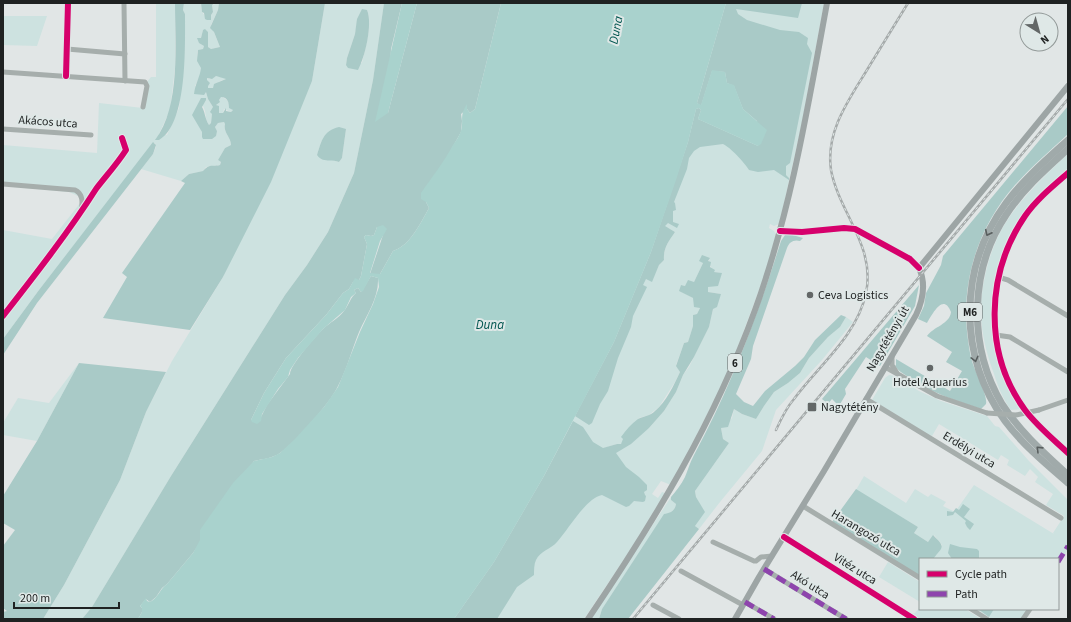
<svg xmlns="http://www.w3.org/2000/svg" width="1071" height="622" viewBox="0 0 1071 622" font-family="'Source Sans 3',sans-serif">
<rect width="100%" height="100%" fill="#e1e6e6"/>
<g fill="#cde2e0" fill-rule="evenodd">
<path d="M156 3H175V68L170 110 159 134 167 135 179 108 184 62 185 14 183 10 184 3H201L202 12 205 16 211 15 213 12 212 5 219 3 218 10 211 25 220 47 211 49 208 47V37L203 30 201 38H199L201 44 204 46 203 49 198 50C196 57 200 60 201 67 202 73 198 81 195 86L206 92 208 99 213 107 211 123 209 125C206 120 206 117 205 111 204 107 201 103 201 98L200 127 202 132V137L217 131 215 127 218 123 224 122 225 124C223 133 231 137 231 145L225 148 218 160 221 162 220 165 206 167 203 171 189 174 181 181 141 169 153 154 156 147 155 143H153L39 290 3 339V230L52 239 81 202 78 196 69 192 3 186V145L97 153 99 103 143 108 147 82 151 77H156Z"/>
<path d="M325 3H384L373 80 354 173 328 232 307 265 285 295 171 476 92 607 82 619H43L64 585 120 480 146 412 172 361 223 277 312 81ZM367 10C373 24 365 49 362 63L346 65 347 58 355 34 358 19ZM346 129 342 158 339 162 317 155C324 134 323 132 346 129Z"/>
<path d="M726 3H824L802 123 780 221 779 224 774 226 770 224 769 228 774 231 776 234 766 271 727 376 671 485 661 481 652 494 658 498 662 492 665 493 631 549 584 619H454L544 476 577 413 697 103ZM786 166V175L789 179 775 170ZM668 228 675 232C669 241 663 248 664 260L659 265 651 282ZM710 258 708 262 714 272 721 273 708 287V292L721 294 713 309 709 327 689 367 683 375 676 392 664 411 649 428 616 452 604 448 617 444H621L639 418 649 415 659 407 675 382 680 372 676 365 684 343 688 342 693 326V315L697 314 700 308 693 298 680 291 681 285 685 286 694 282 703 263Z"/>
<path d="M3 16H47L37 46 3 45Z"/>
<path d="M216 76 226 78V79L220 81 213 88H208L207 78 210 79Z"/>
<path d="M221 96 227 100 233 110 231 112 224 109 223 113H219V108L216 105Z"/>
<path d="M1068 154V171C1055 185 1042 199 1029 213 1024 219 1017 225 1013 232 989 272 985 322 1000 366 1006 382 1014 395 1023 409L1011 410C1003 399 998 387 994 374 987 355 981 333 981 312 981 283 989 252 1003 227 1020 199 1044 176 1068 154Z"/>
<path d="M846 317 853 322 822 360 776 410 762 451 720 502 699 529 695 526 704 512 696 497 695 491 729 443 723 439 721 428 732 418 734 409 742 414 756 419 764 406 774 392 788 383 800 373 809 358 828 337 840 327Z"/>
<path d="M79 363 37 441 3 435V423L18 398 49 403Z"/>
<path d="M889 375 895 376 919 391 941 401 987 416 995 426 999 427 1029 461 1068 500V549L1058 566V559H933L942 545 934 535 928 542 914 533 918 527 856 490 864 476 906 503 915 489 928 497 931 494 946 502 943 506 955 512 974 485 1054 534 1053 533 1064 516 1046 505 1053 494 1035 482 1038 477 1030 469 1025 476 1007 465 1009 460 1001 455 998 460 939 424 932 436 927 434 872 400 885 378Z"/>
<path d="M671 497V500L676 504C675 511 670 513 664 515L602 609 599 619H591Z"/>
<path d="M888 562 920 582V602L879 577Z"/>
<path d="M920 607V609H965L981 619H919L911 614 915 613Z"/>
<path d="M976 609H1032L1025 619H992Z"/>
</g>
<g fill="#a9cac7" fill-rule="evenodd">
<path d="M175 3H184L183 10 185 14C185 44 188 124 159 140H155C181 107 175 43 175 3Z"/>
<path d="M201 3H215L212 5 213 12 211 15V20H207L205 19 204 13 202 12Z"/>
<path d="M219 3H325L312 81 271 182 223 277 190 330 103 318 127 277 122 273 185 183 181 181 189 174 203 171C210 163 212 167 220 165L221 162 218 160 225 148 231 145C231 137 223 133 225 124L224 122 218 123 215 127 217 131 216 136 212 139H203L202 137V132L192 115 201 98H206V100L202 107C205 112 205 119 209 125L211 123 212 114 210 112 213 107 208 99 206 92 204 95 194 94C195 84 200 77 201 68L197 61 198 50 203 49 204 46 199 43 197 38H201L203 30 205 29 208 32V47L211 49 220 47 214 32 210 28 218 10ZM216 76 226 79 214 84 213 88H208V86L210 83 207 80V78L212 79ZM221 97C228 97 229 103 229 108L233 110 231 112 226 111V108L223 113H219V106L216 105 220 102 219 100Z"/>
<path d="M384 3H402L391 49 388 113 417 3H501L475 109 470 113 467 109 461 114 462 121 461 132 447 157 426 202 429 208C421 222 410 246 393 251L380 274H370L383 235 377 227 374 235 371 236 366 235 364 237 367 244 361 276 359 280 353 282 349 289 343 293 326 315 286 358 264 393 251 420 261 417 267 405 290 374C290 365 316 336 323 329 329 323 339 318 344 311 349 305 350 298 356 293L354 290 358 288 361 292 371 276 378 278C379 298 367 314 359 332 352 349 347 369 338 386 331 402 295 443 280 453 273 458 263 459 254 461L193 553 167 584 162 588 156 597 150 602 146 599 140 606 142 608V612L138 619H82L92 607 171 476 285 295 307 265 328 232 354 173 373 80Z"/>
<path d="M726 3H802L798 18 736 9 738 14 747 20 780 30 799 32 808 38 807 44 812 53 790 163 786 166V175L789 178V180L774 170 758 172 749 170C745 163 730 147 723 144L700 147 694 151 689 158 687 169 674 202 675 203 676 210 673 211V222L679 224 677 228 668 223 665 226 675 232C669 241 663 248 664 260L659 265 652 282 646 279 643 285 647 287 633 316 631 327 618 358 608 391 600 404 592 423 589 425 575 416 614 342 651 252 688 142 696 109 699 108 701 110 698 119 758 146 757 121 743 109 734 86 727 83 725 72 712 71 701 106 697 103Z"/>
<path d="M362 9 367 10C373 24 365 57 358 70L348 68 346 65 347 58 355 34 357 19Z"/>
<path d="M1068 106V134C1050 151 1031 167 1015 185 977 228 960 284 968 340 969 347 970 355 972 361 975 372 988 395 986 404L981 409C957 401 934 394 912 379 906 375 899 372 895 366L896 365V359L950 391 962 371 946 362 952 352 927 336C933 327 950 324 951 312 943 292 932 315 927 323L918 319 924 306 926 293 941 265 943 256Z"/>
<path d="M339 127 346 129 342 158 339 162C331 158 323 164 317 155 322 140 323 131 339 127Z"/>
<path d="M153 142 156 145 153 154 37 303 3 355V339L39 290Z"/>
<path d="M789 234 803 238 800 241C794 239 789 242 787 248L753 346 751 359 736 394 744 402 753 406 765 391 795 366 804 357 815 340 841 315 846 317 840 327 828 337 809 358 800 373 788 383 774 392 764 406 756 419 742 414 734 409 728 427 721 428 723 439 729 443 695 491 696 497 705 512 695 526 699 529 628 619H599L602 609 664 514C670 513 675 511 676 504L671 500V497C676 491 681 485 685 477 688 470 690 462 694 455 731 387 758 314 781 241L785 235Z"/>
<path d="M702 255 710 258 708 261 711 262 710 267 715 270 714 272 722 273 718 286 708 287V292L721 294 717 307 713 309 709 327 694 357 683 375 676 392 664 411 649 428 631 444 616 453 626 467 639 477 647 485V490L644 492 645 495 646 496 645 501 643 502 634 501 629 506 626 507 602 495C586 498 568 530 557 542 551 549 540 551 536 560 534 564 534 570 534 575L517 587 497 619H454L494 562 544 476 573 421 583 427 593 442 603 448 617 444H621L623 439 621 437C626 430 631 424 638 419 644 416 650 416 655 411 666 402 674 385 680 372L676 366 684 343 688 342 693 326V315L697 314 700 308 694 307 693 298 679 291 681 285 685 286 688 280 694 282 703 263 699 261Z"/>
<path d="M919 285 915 306 880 366 866 357 845 389 846 394 839 406 832 399 828 404 822 399Z"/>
<path d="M79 363 166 372 146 412 120 480 64 585 43 619H3V612L7 611 3 608V546L15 530 3 523V496L37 441Z"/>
<path d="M856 489 918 527 914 533 928 542 933 535C946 548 943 546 933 559H920V576L832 522Z"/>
<path d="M963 504 970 509 964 517 974 524 970 530 967 527 965 523 966 521 955 512 953 515 947 516V511L953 512 956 508 959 510Z"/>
<path d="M950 544 960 547 977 549 979 551V559H952L948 553Z"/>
<path d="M978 609H994L989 617Z"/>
</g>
<g fill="#a9d2cd">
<path d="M402 3H417L388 113 375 122Z"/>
<path d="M501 3H726L697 103 701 105 712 70 725 72 727 83 734 85 743 109 767 130 761 144 758 146 698 119 701 110 699 108 696 109 688 142 676 180 651 252 614 342 544 476 494 562 454 619H138L142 612V608L140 606 146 598 147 601 150 602C158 598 160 589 167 584L193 553 200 540V530L233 483 254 461 272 457 280 453 295 439 324 407 338 387 360 332 373 304 379 287 378 278 371 276 363 291 361 292 358 288 354 290 356 293 351 297 345 310 323 329 298 358 290 370 288 377 278 389 262 414 261 421 257 424 252 422 251 420 264 393 286 358 326 315 343 293 349 289 355 278 359 280 361 276 367 244 364 237 366 235 371 236 374 235 377 227 383 225 387 229 380 241 370 273 380 274 393 251C410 246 421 222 429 208L426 202 421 199V193C432 177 444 162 453 145 456 141 459 136 461 131 464 120 459 116 467 104V109L470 113 475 109Z"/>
</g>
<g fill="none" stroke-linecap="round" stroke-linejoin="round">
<g stroke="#a6aeac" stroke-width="5">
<path d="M124 3 125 81"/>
<path d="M67 49 125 54"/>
<path d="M3 72 145 82 147 86 143 107"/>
<path d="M66 76 68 3"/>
<path d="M3 129 91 135"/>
<path d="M1068 173C1053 186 1037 199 1025 216 986 273 983 353 1025 410 1037 426 1053 439 1068 453"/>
<path d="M3 184 75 190C83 194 83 202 81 210"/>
<path d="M780 231 802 232 844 228 855 229 910 259 919 268"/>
<path d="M998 277 1008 280 1068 316"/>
<path d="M3 316C35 275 68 233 96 189 106 176 117 164 126 150L122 138"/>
<path d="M996 335 1010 337 1068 372"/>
<path d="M892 357V365L897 373"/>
<path d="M885 367 937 396 987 413"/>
<path d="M866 399 1061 518"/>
<path d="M1039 410 1068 400"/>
<path d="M803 506 920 578"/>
<path d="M784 537 914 619"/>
<path d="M713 542 754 561H756L761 557 772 556"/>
<path d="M764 569 846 619"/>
<path d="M681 571 743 605"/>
<path d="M745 602 774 619"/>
<path d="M653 605 679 619"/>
<path d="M971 609 987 619"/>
<path d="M1023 619 1030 609"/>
</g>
<g stroke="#9da5a5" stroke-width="6">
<path d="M588 619C655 520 714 423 755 310 791 211 808 106 827 3"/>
<path d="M735 619 759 577 824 471 916 315C923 300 926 283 919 268L1068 86"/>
</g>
<g stroke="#a0aaaa" stroke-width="7">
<path d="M1068 140C1046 160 1024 179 1006 203 958 268 958 356 1005 421 1023 445 1046 464 1068 483"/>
<path d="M1068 149C1046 169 1023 189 1006 215 969 270 968 347 1002 404 1020 432 1044 453 1068 475"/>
</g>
<defs>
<g id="rail">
<path d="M776 430C781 419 786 408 794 399 819 365 857 336 866 293 876 246 839 213 831 170 825 130 851 97 870 65 883 44 895 24 908 3"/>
<path d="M633 619 1068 99"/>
</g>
</defs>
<use href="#rail" stroke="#a5aaaa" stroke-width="2.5"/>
<use href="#rail" stroke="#dfe8e7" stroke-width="1" stroke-dasharray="3" stroke-linecap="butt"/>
<path stroke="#a6aeac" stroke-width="5" d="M987 413 1016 415 1039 410"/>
<g stroke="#8e44ad" stroke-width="5" stroke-dasharray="10 5" stroke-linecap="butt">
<path d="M1058 562 1068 546"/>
<path d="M764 569 846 619"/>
<path d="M745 602 774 619"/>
</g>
<defs>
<g id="cycleway">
<path d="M66 76 68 3"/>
<path d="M1068 173C1053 186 1037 199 1025 216 986 273 983 353 1025 410 1037 426 1053 439 1068 453"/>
<path d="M780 231 802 232 844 228 855 229 910 259 919 268"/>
<path d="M3 316C35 275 68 233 96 189 106 176 117 164 126 150L122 138"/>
<path d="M784 537 914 619"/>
</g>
</defs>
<use href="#cycleway" stroke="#dfe8e7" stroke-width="8"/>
<use href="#cycleway" stroke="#d6006c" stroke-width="6"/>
</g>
<defs><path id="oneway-chevron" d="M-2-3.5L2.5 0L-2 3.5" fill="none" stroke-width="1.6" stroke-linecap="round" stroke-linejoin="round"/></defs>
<g stroke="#595f5f">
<use href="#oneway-chevron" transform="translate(988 233) rotate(116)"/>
<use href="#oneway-chevron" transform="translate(975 359) rotate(76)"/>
<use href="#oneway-chevron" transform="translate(1039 449) rotate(-136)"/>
</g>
<g fill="#636767" stroke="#dfe8e7" stroke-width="1.5">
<circle cx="810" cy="295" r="4"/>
<circle cx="930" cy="368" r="4"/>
<rect x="807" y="402" width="10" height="10" rx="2"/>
</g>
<g text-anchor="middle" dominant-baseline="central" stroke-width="4" stroke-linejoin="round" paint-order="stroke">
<g fill="#dfe8e7" stroke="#595d5d" stroke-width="1">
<rect x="958" y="303" width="24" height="18" rx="3"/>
<rect x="728" y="354" width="14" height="18" rx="3"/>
</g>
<g font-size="11" font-weight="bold" fill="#1f2222">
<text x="970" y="312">M6</text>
<text x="735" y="363">6</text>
</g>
<g font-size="12" fill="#1f2222" stroke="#dfe8e7">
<text transform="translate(48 122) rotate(4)">Akácos utca</text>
<text transform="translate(888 339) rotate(-60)">Nagytétényi út</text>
<text transform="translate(969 450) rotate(31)">Erdélyi utca</text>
<text transform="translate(866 533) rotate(31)">Harangozó utca</text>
<text transform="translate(855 569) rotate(32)">Vitéz utca</text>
<text transform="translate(810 585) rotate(32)">Akó utca</text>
</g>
<g font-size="12" fill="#1f2222" stroke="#dfe8e7" text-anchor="start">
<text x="818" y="295">Ceva Logistics</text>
<text x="930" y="382" text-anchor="middle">Hotel Aquarius</text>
<text x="821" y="407">Nagytétény</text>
</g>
<g font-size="13" font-style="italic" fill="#00554f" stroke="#dfe8e7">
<text transform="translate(616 30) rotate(-79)">Duna</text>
<text x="490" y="325">Duna</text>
</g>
</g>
<rect width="1071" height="622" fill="none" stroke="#1f2222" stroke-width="8"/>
<rect x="919" y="558" width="140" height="52" fill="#dfe8e7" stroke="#929998"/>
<rect x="927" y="571" width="20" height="6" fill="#d6006c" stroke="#929998"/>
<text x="955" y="578" font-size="12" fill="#1f2222">Cycle path</text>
<rect x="927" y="591" width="20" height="6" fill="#8e44ad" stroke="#929998"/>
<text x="955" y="598" font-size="12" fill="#1f2222">Path</text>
<g transform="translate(1039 32) rotate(143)"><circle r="19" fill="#dfe8e7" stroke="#929998"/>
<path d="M0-3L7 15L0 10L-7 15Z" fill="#636767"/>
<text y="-6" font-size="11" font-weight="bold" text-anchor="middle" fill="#1f2222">N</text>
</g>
<path d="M14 602v6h105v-6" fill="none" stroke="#1f2222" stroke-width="2"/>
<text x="20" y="602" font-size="12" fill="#1f2222" stroke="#dfe8e7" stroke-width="3" paint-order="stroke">200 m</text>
</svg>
